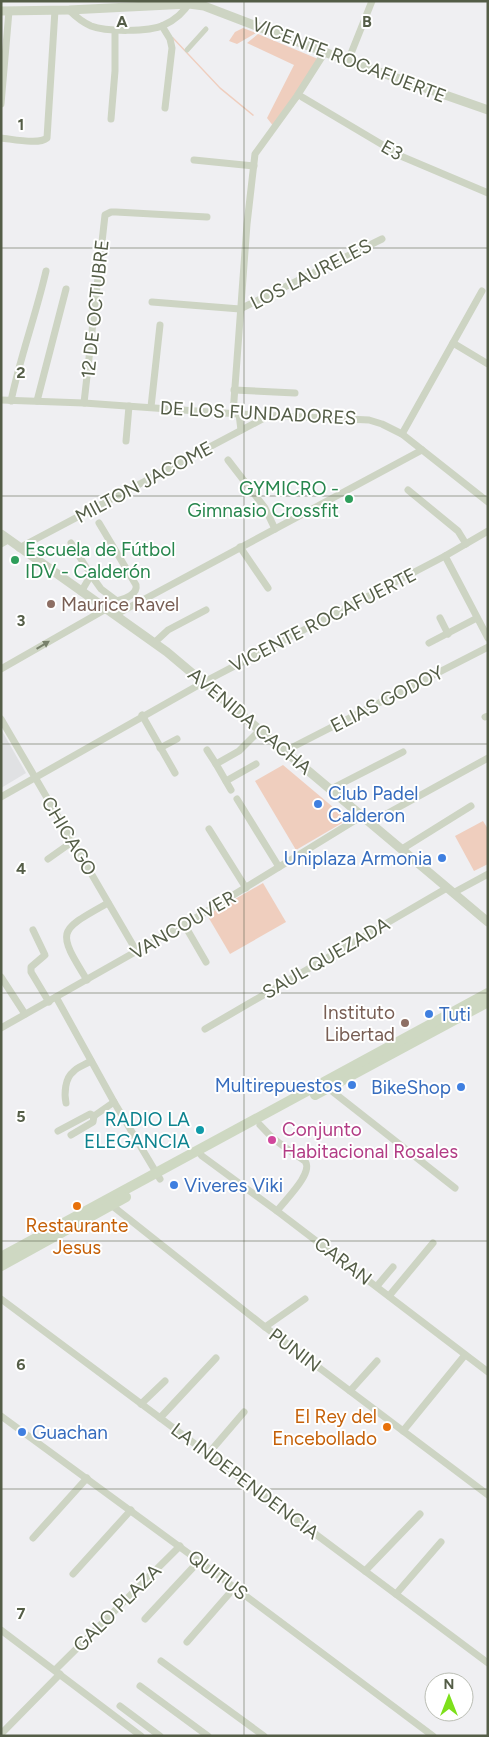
<svg xmlns="http://www.w3.org/2000/svg" width="489" height="1737" viewBox="0 0 489 1737" font-family="Figtree,sans-serif">
<rect width="100%" height="100%" fill="#efeff2"/>
<path fill="#e0e1e3" d="M2 731 26 773 1 788V732Z"/>
<g fill="#efcebe">
<path d="M243 28 256 33 237 44 229 41 235 32Z"/>
<path d="M258 34 318 59 300 98 274 127 267 118 294 65 247 43Z"/>
<path d="M173 37 220 87 254 115 253 116 220 89 172 38Z"/>
<path d="M283 765 340 813 344 820 342 823 337 826 296 850 255 781Z"/>
<path d="M483 821 488 829V864L474 871 455 836Z"/>
<path d="M263 883 286 922 230 954 207 915Z"/>
</g>
<g fill="none" stroke-linecap="round" stroke-linejoin="round">
<path stroke="#cdd4c3" stroke-width="5" d="M187 50 206 29"/>
<g stroke="#cdd4c3" stroke-width="7">
<path d="M69 10C76 17 82 22 91 26 106 32 149 32 164 25 175 20 184 12 190 2"/>
<path d="M162 26 170 39 172 48 165 108"/>
<path d="M348 61 372 1"/>
<path d="M302 97 403 157 488 193"/>
<path d="M1 104 9 11"/>
<path d="M111 119 115 71V31"/>
<path d="M1 138C12 139 39 145 47 138L55 10"/>
<path d="M194 160 254 166"/>
<path d="M152 302 240 309 382 239"/>
<path d="M453 343 488 364"/>
<path d="M234 390 295 393"/>
<path d="M1 400 84 403 239 414 369 420 382 424 402 434 488 502"/>
<path d="M11 401C20 357 36 315 46 271"/>
<path d="M37 401 66 289"/>
<path d="M84 403 105 215 111 212H116L207 217"/>
<path d="M151 407 160 325"/>
<path d="M233 414 247 224 255 154 297 96 325 52"/>
<path d="M239 414 241 430"/>
<path d="M402 434 482 291"/>
<path d="M126 441 129 406"/>
<path d="M228 460 265 508 275 529"/>
<path d="M408 490 458 531 466 544"/>
<path d="M71 543 91 575"/>
<path d="M1 544 8 540"/>
<path d="M240 547 268 588"/>
<path d="M19 548 268 416"/>
<path d="M445 556 488 638"/>
<path d="M81 592 91 575 101 589 117 601C125 599 138 594 136 585L99 523"/>
<path d="M115 615 422 450"/>
<path d="M440 618 448 634"/>
<path d="M154 643 168 630 206 610"/>
<path d="M429 643 477 618"/>
<path d="M1 669 106 609"/>
<path d="M142 715 175 773"/>
<path d="M485 717 488 716"/>
<path d="M1 719 137 952"/>
<path d="M160 748 177 739"/>
<path d="M207 750 216 764"/>
<path d="M285 751 488 647"/>
<path d="M226 781 256 764"/>
<path d="M331 789 403 752"/>
<path d="M231 790 216 764 239 751 260 730"/>
<path d="M1 797 204 682 445 556 488 531"/>
<path d="M237 799 279 867"/>
<path d="M370 823 488 758"/>
<path d="M209 829 246 888"/>
<path d="M402 849 471 806"/>
<path d="M48 859 72 842"/>
<path d="M453 893 488 874"/>
<path d="M184 924 206 962"/>
<path d="M33 930 45 955 31 967V972L49 1002"/>
<path d="M1 977 25 1014"/>
<path d="M87 980C56 930 58 931 108 903"/>
<path d="M56 997 114 1102 160 1179"/>
<path d="M1 1028 204 913 362 816"/>
<path d="M205 1029 447 888"/>
<path d="M328 1088 455 1188"/>
<path d="M66 1103C64 1094 65 1078 73 1072 77 1067 85 1065 91 1061"/>
<path d="M260 1125C275 1142 286 1148 305 1161 314 1173 285 1200 277 1211"/>
<path d="M58 1131 90 1114 94 1116 114 1102"/>
<path d="M71 1135 93 1122 94 1116"/>
<path d="M198 1151 202 1156 277 1211 488 1372"/>
<path d="M110 1204 265 1327 488 1495"/>
<path d="M377 1286 393 1267"/>
<path d="M389 1296 433 1243"/>
<path d="M1 1299 488 1663"/>
<path d="M265 1327 305 1299"/>
<path d="M350 1391 377 1361"/>
<path d="M141 1404 165 1381"/>
<path d="M1 1416 199 1561 433 1736"/>
<path d="M160 1418 216 1358"/>
<path d="M403 1431 465 1355"/>
<path d="M208 1454 244 1412"/>
<path d="M33 1538 87 1478"/>
<path d="M365 1571 420 1514"/>
<path d="M73 1574 131 1510"/>
<path d="M396 1594 441 1542"/>
<path d="M145 1619 199 1561"/>
<path d="M1 1630 141 1736"/>
<path d="M187 1642 235 1587"/>
<path d="M161 1661 264 1736"/>
<path d="M55 1670 180 1546"/>
<path d="M140 1686 208 1736"/>
<path d="M120 1706 160 1736"/>
<path d="M1 1734 60 1674"/>
</g>
<g stroke="#cdd4c3" stroke-width="9">
<path d="M1 11 69 10 189 4 204 6 348 61 488 110"/>
<path d="M1 534 167 652 488 922"/>
</g>
<g stroke="#ced8c2" stroke-width="10">
<path d="M315 1095 488 1002"/>
<path d="M1 1257 488 993"/>
<path d="M1 1266 126 1197"/>
</g>
</g>
<defs><path id="oneway-solid" d="M-6-.8H1V-3.2L6.5 0L1 3.2V.8H-6Z" transform="scale(1.25)"/></defs>
<use fill="#78816c" href="#oneway-solid" transform="translate(43 645) rotate(-31)"/>
<path fill="none" stroke="#545d47" stroke-width="1" stroke-opacity="0.55" d="M244 1V1736M1 248H488M1 496H488M1 744H488M1 993H488M1 1241H488M1 1489H488"/>
<g fill="#2e9e5b" stroke="#fff" stroke-width="2">
<circle cx="349" cy="499" r="5"/>
<circle cx="15" cy="560" r="5"/>
</g>
<g fill="#8d6e63" stroke="#fff" stroke-width="2">
<circle cx="51" cy="604" r="5"/>
<circle cx="405" cy="1023" r="5"/>
</g>
<g fill="#3f7fe0" stroke="#fff" stroke-width="2">
<circle cx="318" cy="804" r="5"/>
<circle cx="442" cy="858" r="5"/>
<circle cx="429" cy="1014" r="5"/>
<circle cx="352" cy="1085" r="5"/>
<circle cx="461" cy="1087" r="5"/>
<circle cx="174" cy="1185" r="5"/>
<circle cx="22" cy="1432" r="5"/>
</g>
<circle fill="#0f9aa8" stroke="#fff" stroke-width="2" cx="200" cy="1130" r="5"/>
<circle fill="#d1479c" stroke="#fff" stroke-width="2" cx="272" cy="1140" r="5"/>
<g fill="#e8710a" stroke="#fff" stroke-width="2">
<circle cx="77" cy="1206" r="5"/>
<circle cx="387" cy="1427" r="5"/>
</g>
<g text-anchor="middle" dominant-baseline="central" stroke-width="4" stroke-linejoin="round" paint-order="stroke">
<g font-size="19" fill="#545d47" stroke="#fff">
<text transform="translate(349 60) rotate(21)">VICENTE ROCAFUERTE</text>
<text transform="translate(392 150) rotate(29)">E3</text>
<text transform="translate(311 274) rotate(-27)">LOS LAURELES</text>
<text transform="translate(95 309) rotate(-84)">12 DE OCTUBRE</text>
<text transform="translate(258 413) rotate(3)">DE LOS FUNDADORES</text>
<text transform="translate(144 482) rotate(-28)">MILTON JACOME</text>
<text transform="translate(323 620) rotate(-27)">VICENTE ROCAFUERTE</text>
<text transform="translate(387 699) rotate(-27)">ELIAS GODOY</text>
<text transform="translate(250 721) rotate(40)">AVENIDA CACHA</text>
<text transform="translate(69 836) rotate(59)">CHICAGO</text>
<text transform="translate(183 925) rotate(-30)">VANCOUVER</text>
<text transform="translate(326 958) rotate(-30)">SAUL QUEZADA</text>
<text transform="translate(343 1261) rotate(37)">CARAN</text>
<text transform="translate(295 1350) rotate(37)">PUNIN</text>
<text transform="translate(245 1481) rotate(37)">LA INDEPENDENCIA</text>
<text transform="translate(218 1575) rotate(37)">QUITUS</text>
<text transform="translate(117 1608) rotate(-45)">GALO PLAZA</text>
</g>
<g font-size="19" fill="#27864d" stroke="#fff" text-anchor="end">
<text x="339" y="488">GYMICRO -<tspan x="339" dy="22">Gimnasio Crossfit</tspan></text>
<text x="25" y="549" text-anchor="start">Escuela de Fútbol<tspan x="25" dy="22">IDV - Calderón</tspan></text>
</g>
<g font-size="19" fill="#785e54" stroke="#fff" text-anchor="start">
<text x="61" y="604">Maurice Ravel</text>
<text x="395" y="1012" text-anchor="end">Instituto<tspan x="395" dy="22">Libertad</tspan></text>
</g>
<g font-size="19" fill="#366cbe" stroke="#fff" text-anchor="start">
<text x="328" y="793">Club Padel<tspan x="328" dy="22">Calderon</tspan></text>
<text x="432" y="858" text-anchor="end">Uniplaza Armonia</text>
<text x="439" y="1014">Tuti</text>
<text x="342" y="1085" text-anchor="end">Multirepuestos</text>
<text x="451" y="1087" text-anchor="end">BikeShop</text>
<text x="184" y="1185">Viveres Viki</text>
<text x="32" y="1432">Guachan</text>
</g>
<g font-size="19" fill="#0d838f" stroke="#fff" text-anchor="end">
<text x="190" y="1119">RADIO LA<tspan x="190" dy="22">ELEGANCIA</tspan></text>
</g>
<g font-size="19" fill="#b23c85" stroke="#fff" text-anchor="start">
<text x="282" y="1129">Conjunto<tspan x="282" dy="22">Habitacional Rosales</tspan></text>
</g>
<g font-size="19" fill="#c56008" stroke="#fff">
<text x="77" y="1225">Restaurante<tspan x="77" dy="22">Jesus</tspan></text>
<text x="377" y="1416" text-anchor="end">El Rey del<tspan x="377" dy="22">Encebollado</tspan></text>
</g>
</g>
<g font-size="16" text-anchor="middle" font-weight="bold" fill="#545d47" stroke="#fff" stroke-width="4" stroke-linejoin="round" paint-order="stroke">
<text x="122" y="27">A</text>
<text x="367" y="27">B</text>
<text x="21" y="130">1</text>
<text x="21" y="378">2</text>
<text x="21" y="626">3</text>
<text x="21" y="874">4</text>
<text x="21" y="1122">5</text>
<text x="21" y="1370">6</text>
<text x="21" y="1619">7</text>
</g>
<rect width="489" height="1737" fill="none" stroke="#545d47" stroke-width="5"/>
<g transform="translate(449 1697)"><circle r="24" fill="#ffffff" stroke="#bbbeb5"/>
<path d="M0-4L9 19L0 12L-9 19Z" fill="#7de01b"/>
<text y="-8" font-size="14" font-weight="bold" text-anchor="middle" fill="#545d47">N</text>
</g>
</svg>
